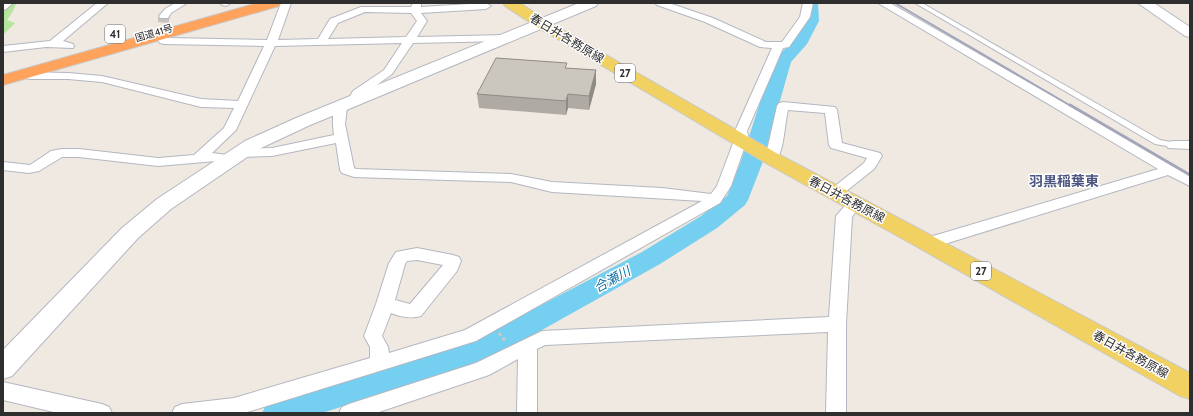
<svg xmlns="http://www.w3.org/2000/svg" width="1193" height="416" viewBox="0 0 1193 416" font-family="Cabin,'Noto Sans JP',sans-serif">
<rect width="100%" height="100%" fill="#efe9e1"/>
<path fill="#b6e59e" d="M13 3H27L16 4 13 11 7 20 15 23 3 35V9Z"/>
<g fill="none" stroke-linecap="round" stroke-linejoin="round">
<path fill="#75cff0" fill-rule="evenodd" d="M804 3H818L819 21 807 44 791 62 762 164 748 200 745 205 717 228 660 264 508 349 452 372 322 413H262L267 403 278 399 446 350 488 333 642 252 701 216 727 196 740 164 774 60 792 42 803 21Z"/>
<path stroke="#c8c4bd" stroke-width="11" stroke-dasharray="11 5.5" stroke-linecap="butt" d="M162 39 164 16"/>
<defs>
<path id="lane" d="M915 3H922L1160 140 1176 143 1177 145 1173 147 1155 144Z"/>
<g id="street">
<path d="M3 3H13L6 9 3 10Z"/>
<path d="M97 3H108L63 41 73 44 74 46 73 48 46 47 3 52V46L50 41Z"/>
<path d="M175 3H187L171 13 168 18H160L159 16 165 9Z"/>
<path d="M220 3H231L226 6 222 5Z"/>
<path d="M281 3H291L278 40 318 39 330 19 361 7H411L413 3H421V7L486 3 491 6 486 9 421 13 427 21 417 37 506 35 511 38 506 41 413 43 392 74 362 96 357 105H349L347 102 353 91 384 70 402 43 275 46 236 130 212 153 235 156 237 159 235 162 230 163 216 161 158 166 79 157H62L39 171 29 173 3 170V162L30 165 51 151 62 149H79L158 158 194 155 224 128 234 108 201 107 102 82 68 79H31L18 77 16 75 18 73 22 72 68 73 102 76 201 99 238 101 264 46 164 44 160 43 157 39 162 36 167 38 267 40ZM365 12 411 13 417 21 406 37 328 39 338 23Z"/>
<path d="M655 3H669L713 18 766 42H782L800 17 803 3H813L810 17 789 47 783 48 747 131 749 140 746 143 731 186 720 203 476 341 244 413H172L175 407 182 404 234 398 370 358V347L364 336 376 304 389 263 396 252 417 248 453 255 459 257 461 261 457 271 421 316C410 319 401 317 391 313L382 336 388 347 389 353 465 330 702 201 552 192 511 182 354 177 342 173 340 170 336 143 272 156 239 157 234 156 232 153 234 150 239 149 272 148 334 135C333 126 331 113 337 104H345L347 107 345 124 354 168 356 169 511 174 552 182 662 188 711 194 717 186 735 138V131L772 48 760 47 705 22 657 5ZM417 260 443 265 410 304 395 300 405 264 407 261Z"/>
<path d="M878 3H890L1176 167 1190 176V186L1168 175 935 247 929 249 923 247 921 243 923 239 1158 169Z"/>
<path d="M783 102 835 107 837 110 842 143 880 153 882 156 874 169 840 196 835 198 830 196 828 193 830 190 864 163 867 158 831 148 829 145 825 113 788 110C784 126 785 147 776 161L771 162 766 161 764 158 768 146 777 106 779 103Z"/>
<path d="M1173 141H1190V149L1168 148 1166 145 1168 142Z"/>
<path d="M854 199 859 201 861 204 852 217 846 324V413H826L828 332 545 345 537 349V413H517L518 359 489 375 376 413H339L342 407 349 404 476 363 542 331 829 317 836 216 849 201Z"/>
<path d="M3 382 102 404 109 407 112 413H58L3 400Z"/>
</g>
<g id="secondary">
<path d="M579 3H598L596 6 308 126 259 149 171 209 138 238 12 376 3 379V350L122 228 157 199 245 141 296 118Z"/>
<path d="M1138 3H1154L1190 27V37L1185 36Z"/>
</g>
<path id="primary" d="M503 3H520L547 21 778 154 1190 373V399L1180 396 921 249 764 162 537 27 505 6Z"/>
<path id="highway" d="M258 3H281L279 6 3 85V75Z"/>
</defs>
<use href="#lane" stroke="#b4b7c1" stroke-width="2"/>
<use href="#street" stroke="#b4b7c1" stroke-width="2"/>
<use href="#secondary" stroke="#b4b7c1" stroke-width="2"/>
<use href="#primary" stroke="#c9c9c9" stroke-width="2"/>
<use href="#highway" stroke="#c9c9c9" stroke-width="2"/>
<path stroke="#c9c9c9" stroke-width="3" stroke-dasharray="3.5 2.5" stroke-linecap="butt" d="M499 333 506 342"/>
<use href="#lane" fill="#fff" fill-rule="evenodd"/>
<use href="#street" fill="#fff" fill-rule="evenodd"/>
<use href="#secondary" fill="#fff" fill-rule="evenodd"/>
<use href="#primary" fill="#f2d163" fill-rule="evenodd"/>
<use href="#highway" fill="#ffa35c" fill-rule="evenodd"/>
<path stroke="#a3a6b8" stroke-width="2" d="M895 3 1071 106"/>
<path stroke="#a3a6b8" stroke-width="3" d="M1070 105 1190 175"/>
</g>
<path fill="#afaba4" d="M567 68 596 70V84L589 110 568 108 566 115 479 108 477 94Z"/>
<g fill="#8e8b86">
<path d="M596 70V84L589 110V96Z"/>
<path d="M568 94V108L566 115V101Z"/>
</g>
<path fill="#cbc7bf" stroke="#8e8b86" d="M496 58 567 63 565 68 596 70 589 96 568 94 566 101 477 94Z"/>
<g text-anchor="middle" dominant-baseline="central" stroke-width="3" stroke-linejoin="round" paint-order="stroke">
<g font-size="10" fill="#2e2e2e" stroke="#fff">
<text transform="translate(154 33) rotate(-16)">国道41号</text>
</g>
<g fill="#fff" stroke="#6d6d6d" stroke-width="1">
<rect x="105" y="25" width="20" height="18" rx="3"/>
<rect x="615" y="64" width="20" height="18" rx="3"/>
<rect x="971" y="262" width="20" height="18" rx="3"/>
</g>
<g font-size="11" font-weight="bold" fill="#2e2e2e">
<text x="115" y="34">41</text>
<text x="625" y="73">27</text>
<text x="981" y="271">27</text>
</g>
<g font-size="12" fill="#2e2e2e" stroke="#fff">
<text transform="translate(567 38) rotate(31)">春日井各務原線</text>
<text transform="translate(847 199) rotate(28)">春日井各務原線</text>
<text transform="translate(1131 354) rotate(29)">春日井各務原線</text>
</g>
<g font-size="13" font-style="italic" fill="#0d6fa3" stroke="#fff">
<text transform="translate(612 279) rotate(-29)">合瀬川</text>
</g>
<g font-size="14" font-weight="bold" fill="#4d5680" stroke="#fff">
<text x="1064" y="181">羽黒稲葉東</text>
</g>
</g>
<rect width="1193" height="416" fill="none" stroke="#2e2e2e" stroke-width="8"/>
</svg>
